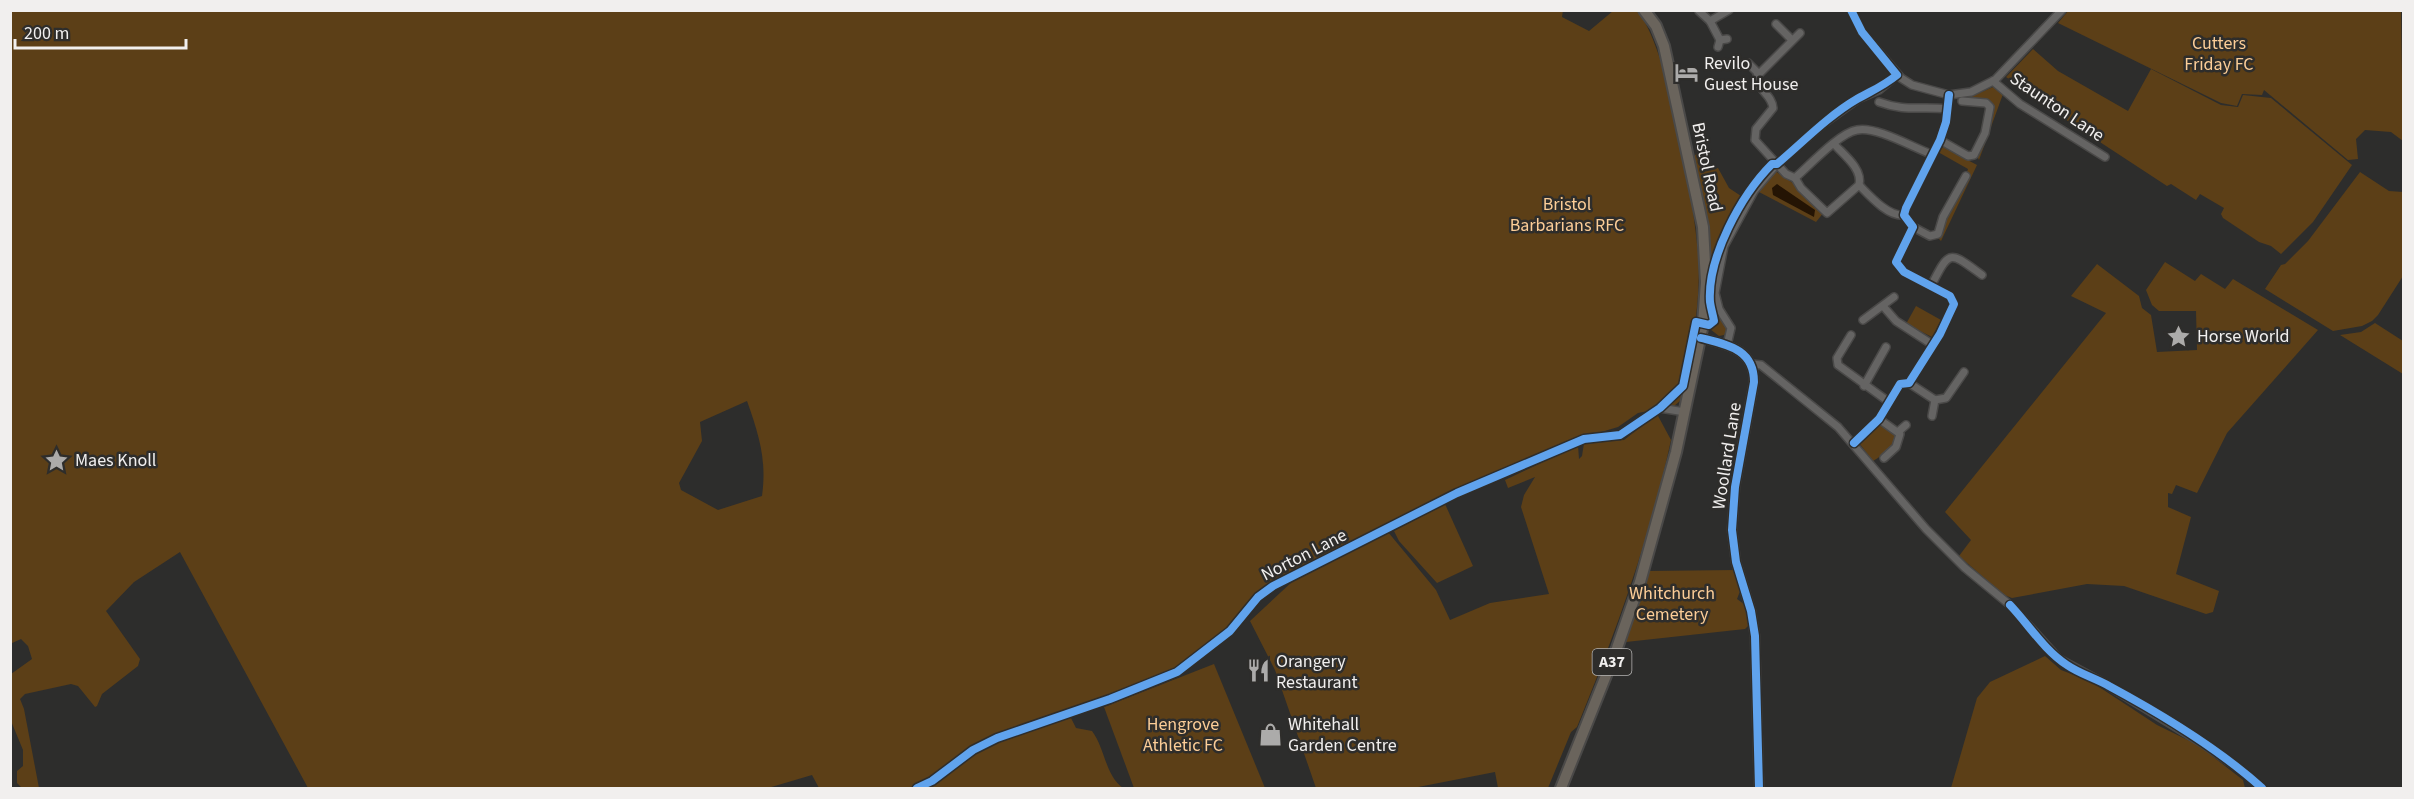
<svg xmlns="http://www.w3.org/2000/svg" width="2414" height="799" viewBox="0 0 2414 799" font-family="'Source Sans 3',sans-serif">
<rect width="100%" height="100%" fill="#2d2d2c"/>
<g fill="#5c3f17" fill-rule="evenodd">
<path d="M1563 10 1562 17 1589 31 1613 11H1637C1668 45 1694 201 1698 252 1702 302 1691 353 1680 401L1674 406 1638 413 1618 427 1564 443 1272 582 1255 595 1227 629 1173 671 1108 698 1009 731 954 761 912 788H819L812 775 768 788H308L180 552 134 582 106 611 140 659 138 666 102 694 97 706 95 707 78 686 71 684 25 694 20 699 24 709 39 788H22L17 783V771L23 766V750L11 721V674L32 659 28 646 21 639 10 644V11ZM747 401C759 435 767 460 762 496L718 510 681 490 679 483 702 441 700 422Z"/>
<path d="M2068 11H2401L2403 141 2391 132 2365 130 2356 139 2358 159 2348 160 2264 90 2262 95 2242 94 2237 106 2221 103 2058 23Z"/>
<path d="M2033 49 2058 71 2128 111 2151 69 2221 105 2238 107 2243 95 2271 98 2352 165 2313 222 2281 254 2271 246 2259 242 2223 218 2221 214 2224 208 2200 194 2196 200 2171 184 2167 186 2051 110 2006 77Z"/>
<path d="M1993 87 2003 94 1979 160 1977 156 1992 106 1968 98Z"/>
<path d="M1943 147 1977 165 1941 241 1937 237 1968 177 1966 175 1968 169 1938 152Z"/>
<path d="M1697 153 1703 169 1718 168 1729 188 1744 198 1727 232 1718 238 1713 296 1716 310 1728 329 1724 335 1719 336 1710 329 1708 323 1711 253 1709 231 1692 159Z"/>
<path d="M1775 171 1793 183 1806 199 1824 212 1816 222 1759 192Z"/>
<path d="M2360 172 2389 191 2403 192V276L2378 315 2372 321 2362 326 2333 331 2265 289 2281 265 2285 264 2308 241Z"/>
<path d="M2165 262 2195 281 2201 274 2225 289 2233 279 2318 330 2227 433 2197 493 2176 485 2172 494 2168 493V507L2191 517 2176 574 2219 591 2213 612 2206 614 2124 586 2087 584 2012 598 2004 595 1959 556 1971 540 1945 512 2106 313 2071 296 2097 264 2139 296 2142 308 2151 315 2157 352 2197 350 2196 311H2159L2152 305 2146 290Z"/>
<path d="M1916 306 1941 320 1932 337 1906 324Z"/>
<path d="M2375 323 2403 341V374L2340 335 2361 332Z"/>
<path d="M1657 414 1671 440C1650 539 1615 634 1577 727L1571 732 1548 788H1498L1495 772 1413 788H1316L1275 670 1250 621 1294 580 1388 532 1436 590 1450 620 1490 603 1549 594 1521 507 1524 495 1535 477 1508 488 1505 480 1578 445 1579 459 1582 456 1584 443 1624 440Z"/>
<path d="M1880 423 1895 434C1897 448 1884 454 1873 461L1859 443Z"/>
<path d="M1445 504 1473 566 1437 583 1399 541 1394 531Z"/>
<path d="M1736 570 1742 586 1737 599 1748 607 1750 624 1745 629 1626 642 1648 571Z"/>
<path d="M2045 656 2061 670 2090 681 2157 725 2198 745 2243 780 2245 788H1951L1977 698 1990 682Z"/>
<path d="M1214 664 1265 788H1134L1104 707Z"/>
<path d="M1070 716 1076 728 1092 731C1105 748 1105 775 1123 788H926L974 752 998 739Z"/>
</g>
<path fill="#241404" d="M1777 184 1815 210 1814 217 1773 195 1772 188Z"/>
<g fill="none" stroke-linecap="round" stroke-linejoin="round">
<defs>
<g id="minor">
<path d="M1851 10 1862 32 1901 78 1912 85 1949 95 1971 92 1995 80 2062 10"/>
<path d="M1699 11 1710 21 1720 40"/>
<path d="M1710 21 1729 10"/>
<path d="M1776 24 1792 40"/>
<path d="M1800 33 1757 76C1757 91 1772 94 1773 108L1756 129 1755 140 1786 174 1795 178C1809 166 1839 133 1857 130 1876 126 1912 147 1931 154"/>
<path d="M1718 47 1720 40 1727 39"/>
<path d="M1748 63 1758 73"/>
<path d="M1993 81 2020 104 2105 157"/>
<path d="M1879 102C1906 112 1920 106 1947 109"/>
<path d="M1940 140 1968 156 1974 155 1985 133 1990 107 1986 103 1962 101"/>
<path d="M1795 178 1801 188 1827 213 1859 185C1863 169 1844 155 1834 144"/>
<path d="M1859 185C1869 195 1888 217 1904 215"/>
<path d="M1913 227 1930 236 1938 234 1943 217 1966 176"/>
<path d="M1931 286C1950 249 1949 251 1982 275"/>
<path d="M1883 306 1896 321 1933 345"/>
<path d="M1863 320 1894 297"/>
<path d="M1851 335 1837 358 1838 365 1889 402"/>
<path d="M1727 345 1731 328 1719 309 1715 293 1724 246 1754 191 1777 164 1823 124 1858 99 1879 90 1897 75"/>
<path d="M1752 364 1761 365 1838 427 1926 529 1965 568 2010 605 2059 659 2107 685 2202 743 2238 768 2262 788"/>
<path d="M1909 383 1935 400"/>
<path d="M1864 386 1886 347"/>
<path d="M1932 416 1935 400 1946 398 1964 372"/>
<path d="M1879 419 1900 434 1896 447 1884 458"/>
<path d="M1899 431 1906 425"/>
<path d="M1854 443 1879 419 1900 384 1909 383 1940 334 1954 304 1950 296 1904 272 1896 262 1913 227 1904 215 1906 208 1940 140 1946 122 1949 95"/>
<path d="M917 788 932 781 973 750 997 738 1110 699 1177 672 1230 631 1258 597 1273 586 1457 493 1584 439 1620 435 1660 408 1685 412"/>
</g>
<path id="tertiary" d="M1701 338C1728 345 1754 349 1754 382L1735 487 1732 530 1736 562 1751 611 1755 636 1759 788"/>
<path id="trunk" d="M1561 788 1617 648 1640 582 1676 452 1703 324 1706 282 1703 227 1664 46 1656 26 1644 10"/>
</defs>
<use href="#minor" stroke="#4a4948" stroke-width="10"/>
<use href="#tertiary" stroke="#4a4948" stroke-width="11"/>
<use href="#trunk" stroke="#4a4948" stroke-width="14"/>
<use href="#minor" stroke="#656463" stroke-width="7"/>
<use href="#tertiary" stroke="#656463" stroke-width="8"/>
<use href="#trunk" stroke="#6a645c" stroke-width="10"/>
<defs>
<g id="cycleway">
<path d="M1701 338C1728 345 1754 349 1754 382L1735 487 1732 530 1736 562 1751 611 1755 636 1759 788"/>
<path d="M1854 443 1879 419 1900 384 1909 383 1940 334 1954 304 1950 296 1904 272 1896 262 1913 227 1904 215 1906 208 1940 140 1946 122 1949 95"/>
<path d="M2010 605C2029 625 2044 650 2067 665 2080 674 2095 678 2109 686 2161 714 2219 749 2262 788"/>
<path d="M917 788 932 781 973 750 997 738 1110 699 1177 672 1230 631 1258 597 1273 586 1457 493 1584 439 1620 435 1660 408 1683 386 1696 322 1709 325 1714 321C1713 315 1711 309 1710 302 1707 258 1741 195 1772 164H1777C1803 142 1828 116 1857 99 1873 90 1882 87 1897 75L1862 32 1851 10"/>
</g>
</defs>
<use href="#cycleway" stroke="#2e2d2b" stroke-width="11"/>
<use href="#cycleway" stroke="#60a3ed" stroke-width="8"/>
</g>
<defs>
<symbol id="hotel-bare" viewBox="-9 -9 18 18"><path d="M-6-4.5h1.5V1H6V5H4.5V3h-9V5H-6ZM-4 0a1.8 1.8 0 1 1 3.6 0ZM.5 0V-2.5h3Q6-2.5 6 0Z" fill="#acabaa" stroke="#2e2d2b" stroke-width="2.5" paint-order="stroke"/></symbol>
<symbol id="sight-bare" viewBox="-9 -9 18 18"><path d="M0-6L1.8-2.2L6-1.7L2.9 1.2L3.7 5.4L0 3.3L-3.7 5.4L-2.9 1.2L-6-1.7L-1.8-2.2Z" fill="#acabaa" stroke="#2e2d2b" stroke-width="2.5" paint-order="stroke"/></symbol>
<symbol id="restaurant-bare" viewBox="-9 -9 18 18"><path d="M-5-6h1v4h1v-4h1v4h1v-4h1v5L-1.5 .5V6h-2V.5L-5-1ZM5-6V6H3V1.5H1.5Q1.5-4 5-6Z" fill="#acabaa" stroke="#2e2d2b" stroke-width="2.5" paint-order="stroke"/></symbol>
<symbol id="shop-bare" viewBox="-9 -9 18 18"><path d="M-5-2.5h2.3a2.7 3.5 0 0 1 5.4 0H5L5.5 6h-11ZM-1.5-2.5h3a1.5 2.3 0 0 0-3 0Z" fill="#acabaa" stroke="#2e2d2b" stroke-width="2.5" paint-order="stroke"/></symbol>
</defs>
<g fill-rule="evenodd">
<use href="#hotel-bare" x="1670" y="56" width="33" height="33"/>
<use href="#sight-bare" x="2162" y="320" width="33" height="33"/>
<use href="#sight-bare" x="40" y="444" width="33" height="33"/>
<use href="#restaurant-bare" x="1242" y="654" width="33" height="33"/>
<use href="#shop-bare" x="1254" y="718" width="33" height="33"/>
</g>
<g text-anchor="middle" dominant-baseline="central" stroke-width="5" stroke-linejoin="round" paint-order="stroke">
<rect fill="#2e2d2b" stroke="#b6b5b4" stroke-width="1.5" x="1592.5" y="649" width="39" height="26" rx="4.5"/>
<g font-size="16" font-weight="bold" fill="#f1efee">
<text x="1612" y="662">A37</text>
</g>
<g font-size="18" fill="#fccd97" stroke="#2e2d2b">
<text x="2219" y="43">Cutters<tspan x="2219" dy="21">Friday FC</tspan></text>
<text x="1567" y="204">Bristol<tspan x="1567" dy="21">Barbarians RFC</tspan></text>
<text x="1672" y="593">Whitchurch<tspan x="1672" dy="21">Cemetery</tspan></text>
<text x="1183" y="724">Hengrove<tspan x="1183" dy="21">Athletic FC</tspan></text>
</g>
<g font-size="18" fill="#f1efee" stroke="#2e2d2b" text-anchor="start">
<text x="1704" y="63">Revilo<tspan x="1704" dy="21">Guest House</tspan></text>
<text x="2197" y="336">Horse World</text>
<text x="75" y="460">Maes Knoll</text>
<text x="1276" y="661">Orangery<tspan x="1276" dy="21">Restaurant</tspan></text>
<text x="1288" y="724">Whitehall<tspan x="1288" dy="21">Garden Centre</tspan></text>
</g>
<g font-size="18" fill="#f1efee" stroke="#2e2d2b">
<text transform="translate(2057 107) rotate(34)">Staunton Lane</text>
<text transform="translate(1707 167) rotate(78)">Bristol Road</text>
<text transform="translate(1727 456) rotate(-81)">Woollard Lane</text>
<text transform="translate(1304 555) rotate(-27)">Norton Lane</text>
</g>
</g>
<rect width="2414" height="799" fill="none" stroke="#f1efee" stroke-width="24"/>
<path d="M15 39v9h171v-9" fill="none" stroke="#f1efee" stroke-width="3"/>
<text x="24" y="39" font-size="18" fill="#f1efee" stroke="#2e2d2b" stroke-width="4.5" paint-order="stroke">200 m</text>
</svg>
